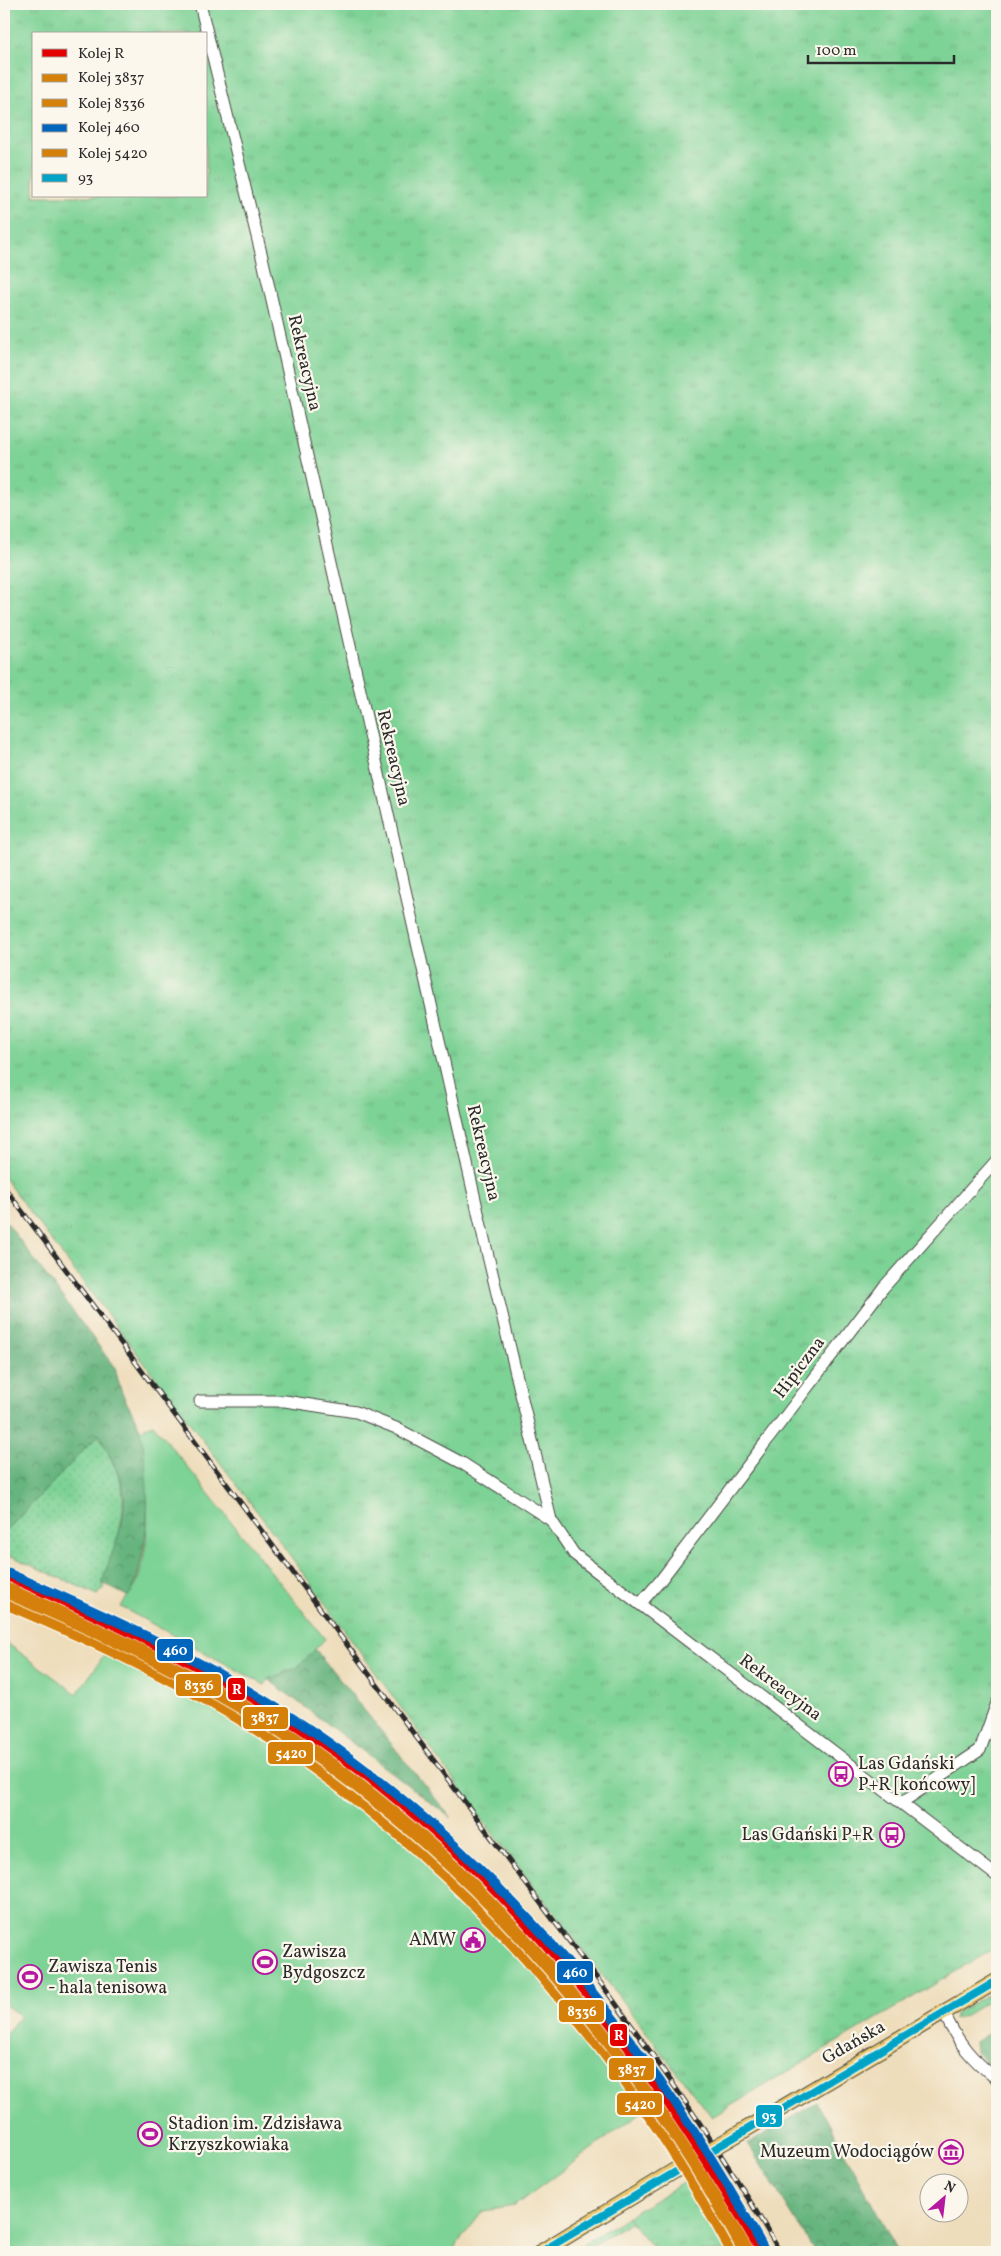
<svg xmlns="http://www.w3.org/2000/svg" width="1001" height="2256" viewBox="0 0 1001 2256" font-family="Vollkorn,serif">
<defs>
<pattern id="grass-dots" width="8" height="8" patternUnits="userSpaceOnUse" patternTransform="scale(1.25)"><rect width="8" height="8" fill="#7dd295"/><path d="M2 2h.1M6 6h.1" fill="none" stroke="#6cb481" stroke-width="1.8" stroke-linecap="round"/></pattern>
<pattern id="forest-crowns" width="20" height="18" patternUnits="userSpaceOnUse" patternTransform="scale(1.25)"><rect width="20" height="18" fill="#66b47e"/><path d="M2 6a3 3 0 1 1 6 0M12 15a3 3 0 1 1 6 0" fill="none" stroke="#549367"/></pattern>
<pattern id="park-tufts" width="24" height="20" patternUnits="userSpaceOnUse" patternTransform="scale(1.25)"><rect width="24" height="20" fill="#7dd295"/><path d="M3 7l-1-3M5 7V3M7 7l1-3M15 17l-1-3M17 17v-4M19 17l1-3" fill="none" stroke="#6cb481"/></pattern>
</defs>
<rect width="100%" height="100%" fill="#fbf7ec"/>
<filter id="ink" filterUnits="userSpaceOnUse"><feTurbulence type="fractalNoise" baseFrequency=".02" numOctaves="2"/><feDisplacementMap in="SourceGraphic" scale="10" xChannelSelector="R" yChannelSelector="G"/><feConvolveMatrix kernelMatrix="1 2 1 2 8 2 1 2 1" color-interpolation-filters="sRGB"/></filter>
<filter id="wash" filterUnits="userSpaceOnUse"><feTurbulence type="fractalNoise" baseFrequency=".0096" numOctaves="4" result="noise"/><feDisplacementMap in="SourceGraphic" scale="20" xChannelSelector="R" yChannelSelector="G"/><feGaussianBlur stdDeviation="1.12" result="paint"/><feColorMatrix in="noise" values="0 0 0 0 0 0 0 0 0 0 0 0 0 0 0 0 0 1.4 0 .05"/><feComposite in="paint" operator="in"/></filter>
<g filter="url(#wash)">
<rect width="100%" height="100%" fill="#edb"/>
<g fill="url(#grass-dots)" stroke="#547e60">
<path d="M99 1434C106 1449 119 1472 122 1487 126 1507 120 1529 115 1549 112 1562 102 1575 103 1589L98 1595 4 1553V1533Z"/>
<path d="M997 1989V1996L964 2016 953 2019 955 2013Z"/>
<path d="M627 2217 634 2225 629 2223 580 2252H570Z"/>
</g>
<g fill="url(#forest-crowns)" stroke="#487054">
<path d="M4 1219 115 1368C117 1376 119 1385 122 1393 128 1406 136 1418 141 1431 153 1469 149 1563 129 1597L102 1583C111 1551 129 1522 123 1488 120 1473 106 1449 99 1434L4 1533Z"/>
<path d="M315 1649 451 1818 268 1679 298 1667Z"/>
<path d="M997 2028V2074L976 2052 975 2042Z"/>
<path d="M817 2102 898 2252H815L748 2144Z"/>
</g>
<g fill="url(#park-tufts)" stroke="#547e60" fill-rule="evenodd">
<path d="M4 4H997V1947L712 2117 493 1834 281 1543 4 1178ZM34 34H206V196H34Z"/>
<path d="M699 2173 745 2252H656L627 2217Z"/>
</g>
<g fill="#7dd295" stroke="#547e60">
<path d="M153 1424 325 1639 298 1667 268 1679 265 1685 121 1607C125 1598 132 1593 136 1585 153 1542 148 1476 141 1432L145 1427Z"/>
<path d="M103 1637 224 1703V1708C283 1745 342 1781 395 1827 490 1910 567 2011 647 2108L514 2206 483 2211 451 2252H4V2036L20 2016 4 2004V1641L77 1694 108 1650 95 1647Z"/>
</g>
</g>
<g filter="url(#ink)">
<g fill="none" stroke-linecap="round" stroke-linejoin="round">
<defs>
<g id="minor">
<path d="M200 4 263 261 484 1239 551 1520 574 1554 587 1564 997 1876"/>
<path d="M200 1401H285L356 1412 396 1428 462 1463 551 1520"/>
<path d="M640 1604 660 1581 883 1288 997 1160"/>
<path d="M901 1803 980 1750 997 1703"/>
<path d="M944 2013C958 2043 971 2059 997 2079"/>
</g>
<g id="major">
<path d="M731 2138 997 1981"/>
<path d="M541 2252 679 2168"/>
</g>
</defs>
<use href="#minor" stroke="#484641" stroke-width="13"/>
<use href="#major" stroke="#484641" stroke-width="17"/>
<use href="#minor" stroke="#fff" stroke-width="11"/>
<use href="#major" stroke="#ebc669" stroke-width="15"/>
<defs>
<path id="rail" d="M4 1187 608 1993C669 2077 729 2162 780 2252"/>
</defs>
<use href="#rail" stroke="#2b2b2b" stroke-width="5"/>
<use href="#rail" stroke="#fbf7ec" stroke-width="3" stroke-dasharray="9" stroke-linecap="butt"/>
<defs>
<path id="major-bridge" d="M679 2168 731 2138"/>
</defs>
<use href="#major-bridge" stroke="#484641" stroke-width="17" stroke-linecap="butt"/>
<use href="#major-bridge" stroke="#ebc669" stroke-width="15"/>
<defs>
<path id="bus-1" d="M541 2252 997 1981"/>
</defs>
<use href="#bus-1" stroke="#fbf7ec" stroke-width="11"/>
<use href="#bus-1" stroke="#02a3c6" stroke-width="8"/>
<defs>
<path id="rail-1" d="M4 1575C122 1626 239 1682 343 1758 523 1891 650 2060 761 2252"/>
<path id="rail-2" d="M4 1586C120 1636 236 1691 337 1766 513 1896 641 2064 750 2252"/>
<path id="rail-3" d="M4 1593C105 1636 206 1683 297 1745 483 1871 636 2055 743 2252"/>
<path id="rail-4" d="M8 1573C111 1617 214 1665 308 1728 499 1858 653 2045 763 2247"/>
<path id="rail-5" d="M4 1604C103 1646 202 1692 292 1754 475 1879 626 2058 731 2252"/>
</defs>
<use href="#rail-1" stroke="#fbf7ec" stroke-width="12"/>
<use href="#rail-2" stroke="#fbf7ec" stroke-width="12"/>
<use href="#rail-3" stroke="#fbf7ec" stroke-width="12"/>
<use href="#rail-4" stroke="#fbf7ec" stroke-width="12"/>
<use href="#rail-5" stroke="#fbf7ec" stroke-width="12"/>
<use href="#rail-1" stroke="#e50000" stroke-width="9"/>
<use href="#rail-2" stroke="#d58009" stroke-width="9"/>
<use href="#rail-3" stroke="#d58009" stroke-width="9"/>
<use href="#rail-4" stroke="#0065bd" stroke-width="9"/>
<use href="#rail-5" stroke="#d58009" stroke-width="9"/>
</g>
</g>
<defs>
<symbol id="bus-ring" viewBox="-11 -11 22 22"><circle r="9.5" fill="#fbf7ec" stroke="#b5179e" stroke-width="1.5"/><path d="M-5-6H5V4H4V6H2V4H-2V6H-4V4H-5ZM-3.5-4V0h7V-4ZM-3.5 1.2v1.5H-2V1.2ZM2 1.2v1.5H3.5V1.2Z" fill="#b5179e"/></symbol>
<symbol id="civic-ring" viewBox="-11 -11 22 22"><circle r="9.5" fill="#fbf7ec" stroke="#b5179e" stroke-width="1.5"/><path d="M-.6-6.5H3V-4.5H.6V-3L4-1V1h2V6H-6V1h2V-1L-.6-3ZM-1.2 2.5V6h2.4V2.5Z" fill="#b5179e"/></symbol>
<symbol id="stadium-ring" viewBox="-11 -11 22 22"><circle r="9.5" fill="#fbf7ec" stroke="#b5179e" stroke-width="1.5"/><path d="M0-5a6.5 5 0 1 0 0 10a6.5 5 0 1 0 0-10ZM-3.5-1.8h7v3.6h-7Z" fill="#b5179e"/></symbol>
<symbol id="museum-ring" viewBox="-11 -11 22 22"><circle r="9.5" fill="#fbf7ec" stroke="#b5179e" stroke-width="1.5"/><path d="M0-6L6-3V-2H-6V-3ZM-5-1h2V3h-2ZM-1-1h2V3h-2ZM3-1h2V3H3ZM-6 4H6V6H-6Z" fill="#b5179e"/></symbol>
</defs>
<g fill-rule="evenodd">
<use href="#bus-ring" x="827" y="1760" width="28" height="28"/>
<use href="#bus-ring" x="878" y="1821" width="28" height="28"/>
<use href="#civic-ring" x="459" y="1926" width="28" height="28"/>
<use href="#stadium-ring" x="251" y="1948" width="28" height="28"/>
<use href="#stadium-ring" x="16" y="1963" width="28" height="28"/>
<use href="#stadium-ring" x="136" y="2120" width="28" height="28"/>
<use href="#museum-ring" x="937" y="2138" width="28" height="28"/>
</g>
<g text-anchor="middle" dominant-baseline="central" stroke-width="4.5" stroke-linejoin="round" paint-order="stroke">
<g font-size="18" fill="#2b2b2b" stroke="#fbf7ec">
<text transform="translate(304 363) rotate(77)">Rekreacyjna</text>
<text transform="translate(393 758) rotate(77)">Rekreacyjna</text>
<text transform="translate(483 1153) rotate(77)">Rekreacyjna</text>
<text transform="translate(800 1368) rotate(-53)">Hipiczna</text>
<text transform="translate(780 1688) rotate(37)">Rekreacyjna</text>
<text transform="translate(854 2043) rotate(-30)">Gdańska</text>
</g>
<g font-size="18" fill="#2b2b2b" stroke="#fbf7ec" text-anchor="start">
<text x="858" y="1764">Las Gdański<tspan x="858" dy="21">P+R [końcowy]</tspan></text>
<text x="874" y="1835" text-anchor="end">Las Gdański P+R</text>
<text x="456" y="1940" text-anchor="end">AMW</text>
<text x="282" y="1952">Zawisza<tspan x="282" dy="21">Bydgoszcz</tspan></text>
<text x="48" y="1967">Zawisza Tenis<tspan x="48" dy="21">- hala tenisowa</tspan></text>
<text x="168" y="2124">Stadion im. Zdzisława<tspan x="168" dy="21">Krzyszkowiaka</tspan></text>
<text x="934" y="2152" text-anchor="end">Muzeum Wodociągów</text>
</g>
</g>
<g stroke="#fbf7ec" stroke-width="2">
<rect x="156" y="1638" width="38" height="24" rx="5" fill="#0065bd"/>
<rect x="175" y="1673" width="47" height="24" rx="5" fill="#d58009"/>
<rect x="227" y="1677" width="19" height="24" rx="5" fill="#e50000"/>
<rect x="242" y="1706" width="47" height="24" rx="5" fill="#d58009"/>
<rect x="267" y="1741" width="47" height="24" rx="5" fill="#d58009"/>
<rect x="556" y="1960" width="38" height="24" rx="5" fill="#0065bd"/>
<rect x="558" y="1999" width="47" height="24" rx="5" fill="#d58009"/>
<rect x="609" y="2023" width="19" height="24" rx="5" fill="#e50000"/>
<rect x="608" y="2057" width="47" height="24" rx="5" fill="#d58009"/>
<rect x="616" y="2092" width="47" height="24" rx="5" fill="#d58009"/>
<rect x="755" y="2104" width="28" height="24" rx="5" fill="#02a3c6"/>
</g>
<g font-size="14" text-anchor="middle" font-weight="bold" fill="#fff">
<text x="175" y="1655">460</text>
<text x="199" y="1690">8336</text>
<text x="237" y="1694">R</text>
<text x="265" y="1722">3837</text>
<text x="291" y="1758">5420</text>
<text x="575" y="1977">460</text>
<text x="582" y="2016">8336</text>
<text x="619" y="2040">R</text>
<text x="632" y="2074">3837</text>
<text x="640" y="2109">5420</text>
<text x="769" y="2121">93</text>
</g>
<rect width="1001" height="2256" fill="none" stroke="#fbf7ec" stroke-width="20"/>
<rect x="32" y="32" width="175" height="165" fill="#fbf7ec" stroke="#a8a59f"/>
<rect x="42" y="49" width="25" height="8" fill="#e50000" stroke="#a8a59f"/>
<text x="78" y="58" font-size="15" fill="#2b2b2b">Kolej R</text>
<rect x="42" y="74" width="25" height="8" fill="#d58009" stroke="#a8a59f"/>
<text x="78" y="82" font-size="15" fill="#2b2b2b">Kolej 3837</text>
<rect x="42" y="99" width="25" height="8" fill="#d58009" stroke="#a8a59f"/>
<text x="78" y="108" font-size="15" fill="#2b2b2b">Kolej 8336</text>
<rect x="42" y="124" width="25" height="8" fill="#0065bd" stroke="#a8a59f"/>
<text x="78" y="132" font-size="15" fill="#2b2b2b">Kolej 460</text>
<rect x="42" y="149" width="25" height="8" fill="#d58009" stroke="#a8a59f"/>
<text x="78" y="158" font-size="15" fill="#2b2b2b">Kolej 5420</text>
<rect x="42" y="174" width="25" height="8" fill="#02a3c6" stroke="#a8a59f"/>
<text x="78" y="182" font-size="15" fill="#2b2b2b">93</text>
<g transform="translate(944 2198) rotate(28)"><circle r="24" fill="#fbf7ec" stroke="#a8a59f"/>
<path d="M0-4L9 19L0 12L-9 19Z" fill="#b5179e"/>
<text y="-8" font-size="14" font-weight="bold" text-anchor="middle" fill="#2b2b2b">N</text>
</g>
<path d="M808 55v8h146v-8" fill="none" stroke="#2b2b2b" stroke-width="2.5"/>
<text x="816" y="55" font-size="15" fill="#2b2b2b" stroke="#fbf7ec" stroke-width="4" paint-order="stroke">100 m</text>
</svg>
